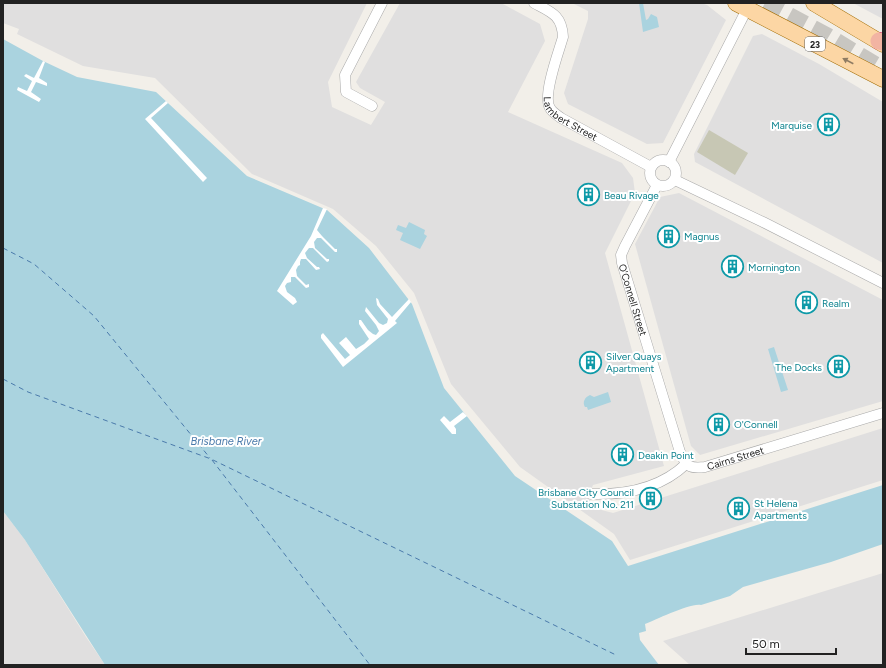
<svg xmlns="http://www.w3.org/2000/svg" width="886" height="668" viewBox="0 0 886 668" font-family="Figtree,sans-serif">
<rect width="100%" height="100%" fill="#f2efe9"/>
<g fill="#e0dfdf">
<path d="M3 3H367L328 82 332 107 371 125 385 102 360 88 356 82 400 3H501L540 24 545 41 508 112 622 163 633 178 635 193 605 253 664 466 593 485 588 497 594 508 613 513 883 428V480L630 560 614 534 520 467 451 384 414 293 376 246 333 209 252 174 155 78 83 66 17 34 19 29 3 23Z"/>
<path d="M572 3H701L707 5 726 20 663 143 647 144 568 104 564 93 588 19V11Z"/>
<path d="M853 3H883V19Z"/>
<path d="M762 34 819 64 883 102V263L695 162 694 154 753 36Z"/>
<path d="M679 193 883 300V401L700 455 691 446 635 244 660 197Z"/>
<path d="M3 511 25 540 86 637 105 665H3Z"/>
<path d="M883 573V665H690L663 641Z"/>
</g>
<path fill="#c7c7b4" d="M709 130 748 153 735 175 697 152Z"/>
<g fill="#aad3df">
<path d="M639 3H643L646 20 648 19 651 14 657 17 659 27 643 32Z"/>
<path d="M3 39 43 61 77 77 156 92 247 176 327 210 369 248 412 304 444 388 515 476 612 541 628 566 883 485V544L831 562 743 587 730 596 701 605C692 602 655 620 645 624L646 631 639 633 640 640 659 665H105L25 540 3 511Z"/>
<path d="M409 222 425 230 424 234 427 236 420 249 400 240 403 233 396 230 398 225 406 228Z"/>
<path d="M774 347 788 390 781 392 768 349Z"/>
<path d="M608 392 611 402 588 410 587 407H585C582 402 585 397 590 395L594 397Z"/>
</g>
<g fill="#fff">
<path d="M43 61 45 62 39 78 47 83V86L36 82 31 92 41 99 39 102 17 90 18 87 27 91 32 81 24 76 26 74 34 78Z"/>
<path d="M166 101 168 103 151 118 207 178 203 182 145 119Z"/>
<path d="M323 208 327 209 317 230 322 236 335 249H337V252H335L321 238H317L314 242 315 248 327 259H329V261L327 262 313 248H309L305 253 307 258 317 267H319L320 269 316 270 306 259H301L300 262V265L298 266 296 270 297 276 306 285 309 284V287L306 288 295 277H291V282L287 283 285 286 287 292 295 298 297 302 293 305 277 291 311 236Z"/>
<path d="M376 298 378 299 380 304 392 317 409 299 411 302 395 321 397 323 343 367 321 338V335L323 333 345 359 350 355 339 343 346 337 356 349 364 344 369 339 359 324V320H361L368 330 373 334 376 335 379 331 376 325 365 311 366 307 379 323 383 325 387 323 388 319 377 305Z"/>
<path d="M463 412 467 416 454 426 456 429V434H452L440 420 444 416 450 422Z"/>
</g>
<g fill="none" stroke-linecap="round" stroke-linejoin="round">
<g stroke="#4a7aab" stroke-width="1" stroke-dasharray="5 4" stroke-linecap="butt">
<path d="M3 248 34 264 94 316 210 458"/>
<path d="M3 379 28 392 211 459 616 655"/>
<path d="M212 460 370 665"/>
</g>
<path stroke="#c8c6c1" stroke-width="18" stroke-dasharray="18 9" stroke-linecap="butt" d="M765 3 828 37 883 70"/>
<defs>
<g id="minor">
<path id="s1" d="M534 3C551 12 562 15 563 37 559 51 542 96 550 108 552 112 557 115 561 118L651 167"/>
<path d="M372 106 346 92 345 75 382 3"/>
<circle cx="663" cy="173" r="13"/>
<path d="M669 162 749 5"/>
<path d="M675 180 763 222 883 283"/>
<path id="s2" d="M657 185 625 246 621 255 622 263 680 452C686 466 689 469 705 467L883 413"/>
<path d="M591 494C625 495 661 488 686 464"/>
</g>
<g id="primary">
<path d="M736 3 883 79"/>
<path d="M814 3 883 44"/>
</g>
<path id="trunk" d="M879 41 883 42"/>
</defs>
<use href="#minor" stroke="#a9a9a9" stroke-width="11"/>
<use href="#primary" stroke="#a06b00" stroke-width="17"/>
<use href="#trunk" stroke="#dc2a67" stroke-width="18"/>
<use href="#minor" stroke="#fff" stroke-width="10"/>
<use href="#primary" stroke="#fcd6a4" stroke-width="16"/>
<use href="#trunk" stroke="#f2b4a3" stroke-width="17"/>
</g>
<defs><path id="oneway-solid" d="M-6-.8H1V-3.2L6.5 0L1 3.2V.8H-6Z"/></defs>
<use fill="#8f7c63" href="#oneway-solid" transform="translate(848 61) rotate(-153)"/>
<defs>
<symbol id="building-ring" viewBox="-11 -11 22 22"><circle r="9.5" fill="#fff" stroke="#0f9aa8" stroke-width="1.5"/><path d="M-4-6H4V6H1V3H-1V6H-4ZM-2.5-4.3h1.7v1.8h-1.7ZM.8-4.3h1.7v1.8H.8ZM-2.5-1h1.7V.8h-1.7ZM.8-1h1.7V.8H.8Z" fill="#0f9aa8"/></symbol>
</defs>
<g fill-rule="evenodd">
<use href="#building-ring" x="816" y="112" width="25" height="25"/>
<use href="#building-ring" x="576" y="182" width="25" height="25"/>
<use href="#building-ring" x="656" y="224" width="25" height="25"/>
<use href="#building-ring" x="720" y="254" width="25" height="25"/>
<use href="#building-ring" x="794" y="290" width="25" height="25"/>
<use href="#building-ring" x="578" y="350" width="25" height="25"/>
<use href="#building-ring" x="826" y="354" width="25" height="25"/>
<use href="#building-ring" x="706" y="412" width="25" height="25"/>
<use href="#building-ring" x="610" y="442" width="25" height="25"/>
<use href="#building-ring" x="638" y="486" width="25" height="25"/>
<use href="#building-ring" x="726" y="496" width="25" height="25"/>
</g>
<g text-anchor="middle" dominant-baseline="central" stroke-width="4" stroke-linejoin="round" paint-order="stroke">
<rect fill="#fff" stroke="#646464" stroke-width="1" x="805" y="37" width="20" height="14" rx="3"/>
<g font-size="9" font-weight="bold" fill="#222">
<text x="815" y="44">23</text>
</g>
<g font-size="10" fill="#222" stroke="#fff">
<text stroke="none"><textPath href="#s1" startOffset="143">Lambert Street</textPath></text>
<text stroke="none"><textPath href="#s2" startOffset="125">O'Connell Street</textPath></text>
<text stroke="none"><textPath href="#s2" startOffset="349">Cairns Street</textPath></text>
</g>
<g font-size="10" fill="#0d838f" stroke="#fff" text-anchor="start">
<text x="812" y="125" text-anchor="end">Marquise</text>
<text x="604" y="195">Beau Rivage</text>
<text x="684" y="236">Magnus</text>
<text x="748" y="267">Mornington</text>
<text x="822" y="303">Realm</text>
<text x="606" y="356">Silver Quays<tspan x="606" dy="12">Apartment</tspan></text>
<text x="822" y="367" text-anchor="end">The Docks</text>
<text x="734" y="424">O'Connell</text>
<text x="638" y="455">Deakin Point</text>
<text x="634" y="492" text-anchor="end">Brisbane City Council<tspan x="634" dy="12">Substation No. 211</tspan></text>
<text x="754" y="503">St Helena<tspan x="754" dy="12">Apartments</tspan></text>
</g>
<g font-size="11" font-style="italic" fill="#4a7aab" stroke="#fff">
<text x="226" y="441">Brisbane River</text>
</g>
</g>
<rect width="886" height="668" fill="none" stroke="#222222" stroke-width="8"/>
<path d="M746 648v6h90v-6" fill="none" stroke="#222222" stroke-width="2"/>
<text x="752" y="648" font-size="12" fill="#222222" stroke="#ffffff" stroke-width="3" paint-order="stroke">50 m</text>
</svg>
